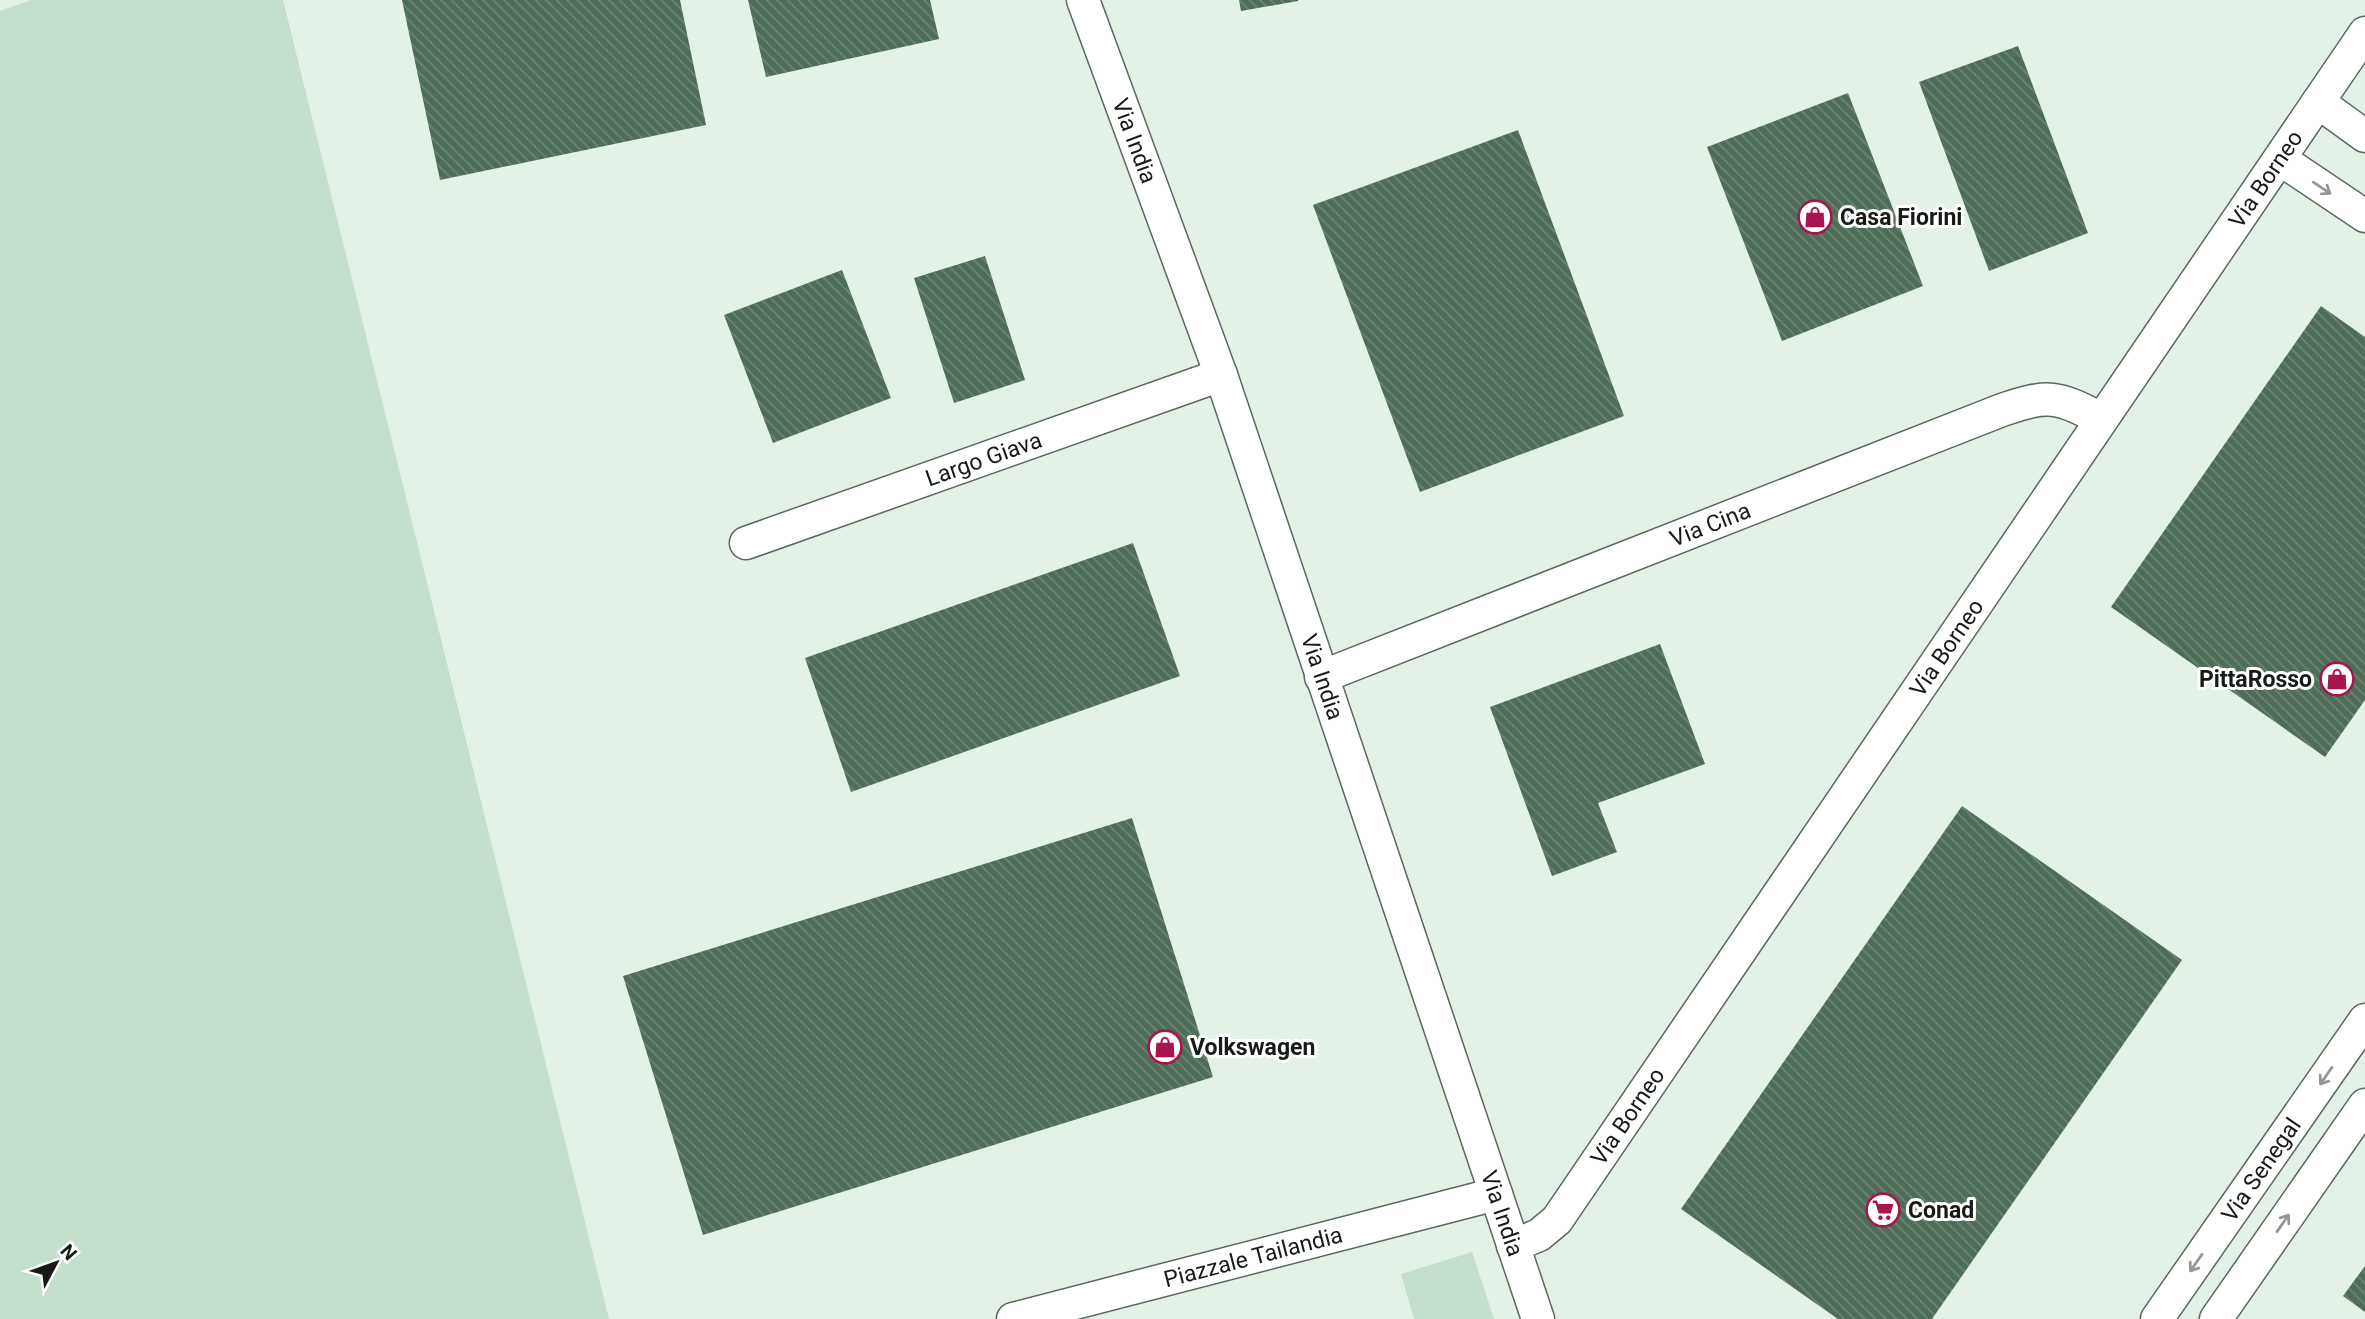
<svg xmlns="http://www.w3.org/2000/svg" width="2365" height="1319" viewBox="0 0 2365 1319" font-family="Roboto,sans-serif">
<defs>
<pattern id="building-back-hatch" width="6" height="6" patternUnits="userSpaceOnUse" patternTransform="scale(1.75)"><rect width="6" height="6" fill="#4e6d58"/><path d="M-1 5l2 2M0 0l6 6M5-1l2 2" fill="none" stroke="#6e8475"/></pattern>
</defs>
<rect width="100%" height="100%" fill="#e4f1e7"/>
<g fill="#c4e0cc">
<path d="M31 0H283L609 1319H0V11Z"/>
<path d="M1472 1252 1494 1319H1414L1401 1274Z"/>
</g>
<g fill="url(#building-back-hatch)">
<path d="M402 0H680L706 125 440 180Z"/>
<path d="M748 0H930L939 39 766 77Z"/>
<path d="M1239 0H1298V1L1241 11Z"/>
<path d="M2018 46 2088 233 1989 271 1919 82Z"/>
<path d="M1848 93 1923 286 1782 341 1707 147Z"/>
<path d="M1518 130 1624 416 1420 492 1313 205Z"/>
<path d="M985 256 1025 380 954 403 914 278Z"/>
<path d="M842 270 891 398 773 443 724 315Z"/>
<path d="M2321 306 2365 337V700L2325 757 2111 607Z"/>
<path d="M1133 543 1180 676 851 792 805 658Z"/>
<path d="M1660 644 1705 764 1598 803 1617 852 1552 876 1490 707Z"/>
<path d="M1962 806 2182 960 1932 1319H1838L1681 1209Z"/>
<path d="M1132 818 1213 1077 703 1235 623 976Z"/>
<path d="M2365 1266V1312L2343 1296Z"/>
</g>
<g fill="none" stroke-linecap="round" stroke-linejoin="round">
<defs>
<g id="street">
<path id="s1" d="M1083 0 1221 375 1538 1319"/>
<path d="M2318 102 2365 136"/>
<path d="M2280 159 2365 216"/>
<path id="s2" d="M746 543 1221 375"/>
<path id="s3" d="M1321 677 2002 410C2049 394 2057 396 2101 419"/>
<path id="s4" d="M1513 1246 1539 1235 1557 1220 2365 33"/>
<path id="s5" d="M1013 1319 1496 1194"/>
<path id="s6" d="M2157 1319 2365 1020"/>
<path d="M2216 1319 2365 1105"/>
</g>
</defs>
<use href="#street" stroke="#5c675f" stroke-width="35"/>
<use href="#street" stroke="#fff" stroke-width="32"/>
</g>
<defs><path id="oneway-shaft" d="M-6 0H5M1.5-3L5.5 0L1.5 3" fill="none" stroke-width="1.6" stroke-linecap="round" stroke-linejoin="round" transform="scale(1.75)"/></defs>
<g stroke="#969897">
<use href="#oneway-shaft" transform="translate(2322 188) rotate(34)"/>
<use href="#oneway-shaft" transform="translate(2326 1076) rotate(125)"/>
<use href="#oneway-shaft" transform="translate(2283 1223) rotate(-55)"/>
<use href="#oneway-shaft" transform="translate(2196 1263) rotate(125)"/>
</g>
<defs>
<symbol id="shop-ring" viewBox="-11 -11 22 22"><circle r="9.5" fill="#fff" stroke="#a71450" stroke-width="1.5"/><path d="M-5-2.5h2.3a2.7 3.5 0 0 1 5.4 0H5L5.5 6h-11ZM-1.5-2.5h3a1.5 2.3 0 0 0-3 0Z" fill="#a71450"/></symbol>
<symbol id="supermarket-ring" viewBox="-11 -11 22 22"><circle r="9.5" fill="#fff" stroke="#a71450" stroke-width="1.5"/><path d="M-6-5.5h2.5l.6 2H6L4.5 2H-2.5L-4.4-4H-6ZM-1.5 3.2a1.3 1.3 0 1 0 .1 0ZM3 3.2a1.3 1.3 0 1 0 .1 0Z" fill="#a71450"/></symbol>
</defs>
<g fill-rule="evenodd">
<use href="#shop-ring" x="1796" y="198" width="38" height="38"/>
<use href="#shop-ring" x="2318" y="660" width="38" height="38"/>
<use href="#shop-ring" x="1146" y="1028" width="38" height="38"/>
<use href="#supermarket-ring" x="1864" y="1191" width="38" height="38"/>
</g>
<g text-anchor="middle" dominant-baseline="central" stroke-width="6" stroke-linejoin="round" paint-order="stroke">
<g font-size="23" fill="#161b17" stroke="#fff">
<text stroke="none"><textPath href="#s1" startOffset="150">Via India</textPath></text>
<text stroke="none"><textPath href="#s4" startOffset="1311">Via Borneo</textPath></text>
<text stroke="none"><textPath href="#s2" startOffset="252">Largo Giava</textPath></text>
<text stroke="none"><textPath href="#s3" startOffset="418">Via Cina</textPath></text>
<text stroke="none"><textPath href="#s4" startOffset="744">Via Borneo</textPath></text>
<text stroke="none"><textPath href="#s1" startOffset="718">Via India</textPath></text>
<text stroke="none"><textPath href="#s4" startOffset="177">Via Borneo</textPath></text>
<text stroke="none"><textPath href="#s6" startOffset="182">Via Senegal</textPath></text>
<text stroke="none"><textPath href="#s1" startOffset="1284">Via India</textPath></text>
<text stroke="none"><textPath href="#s5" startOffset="248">Piazzale Tailandia</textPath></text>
</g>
<g font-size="23" font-weight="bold" fill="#161b17" stroke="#fff" text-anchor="start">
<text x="1840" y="217">Casa Fiorini</text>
<text x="2312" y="679" text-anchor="end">PittaRosso</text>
<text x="1190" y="1047">Volkswagen</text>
<text x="1908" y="1210">Conad</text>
</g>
</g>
<g transform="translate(56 1263) rotate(49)" stroke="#ffffff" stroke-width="5" paint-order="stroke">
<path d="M0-5L12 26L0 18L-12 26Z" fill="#161b17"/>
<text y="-10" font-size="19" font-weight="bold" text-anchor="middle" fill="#161b17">N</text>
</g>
</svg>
